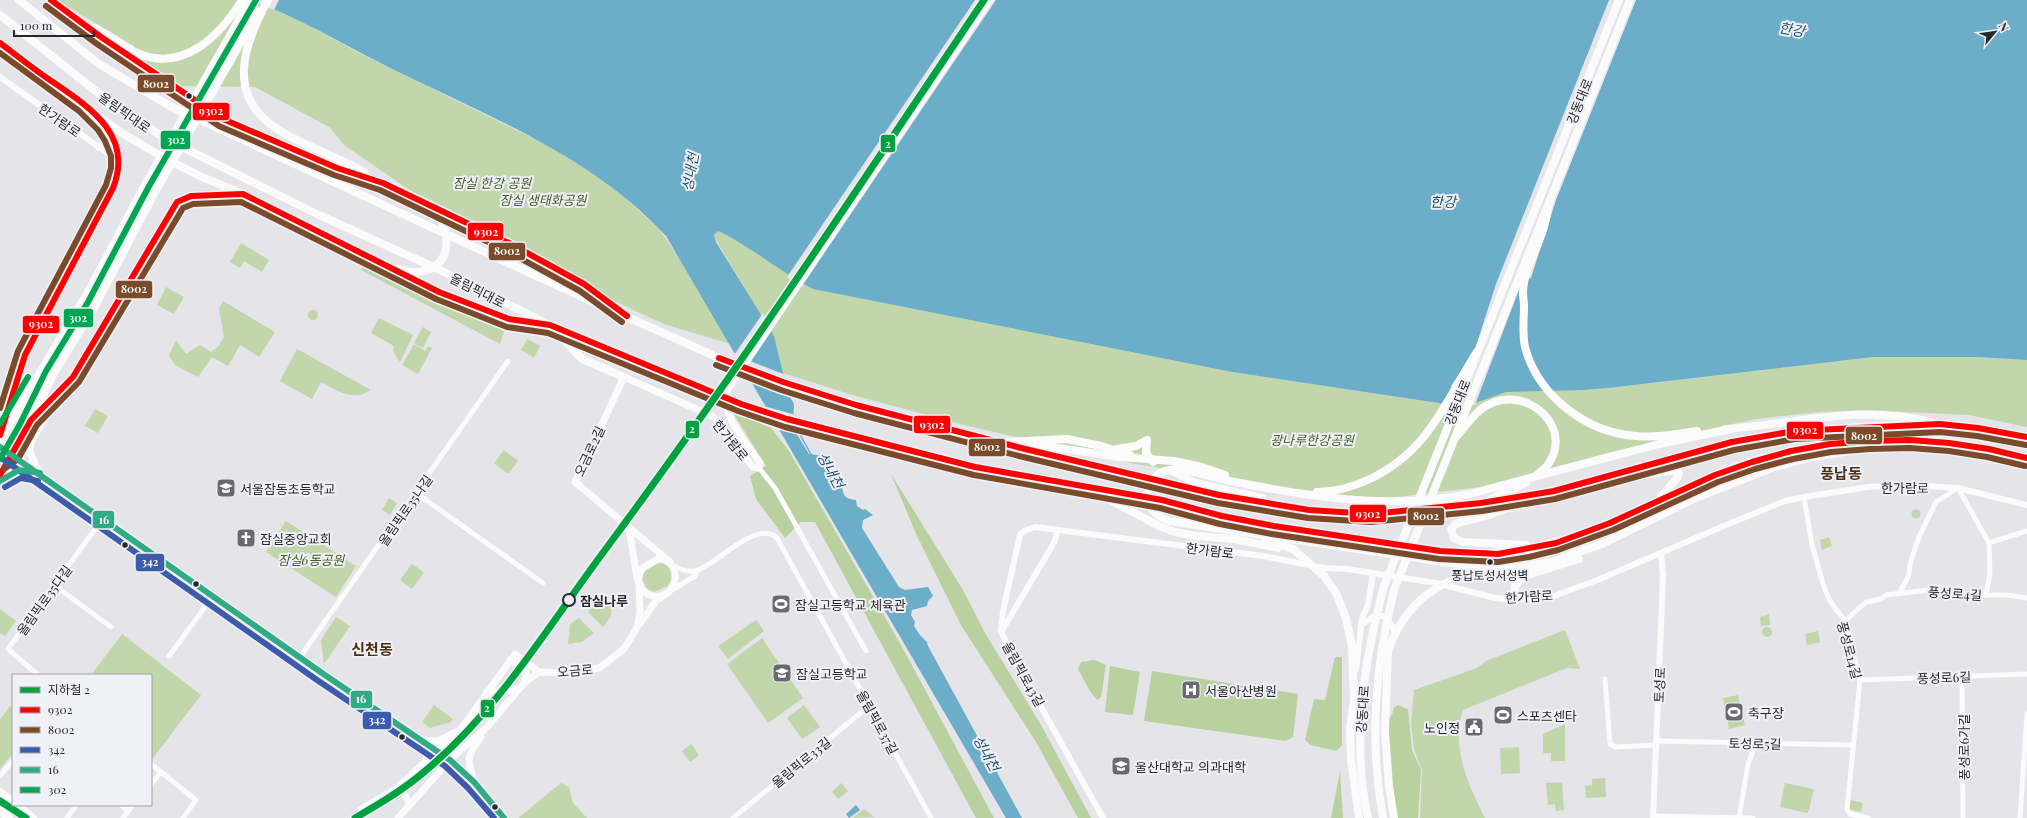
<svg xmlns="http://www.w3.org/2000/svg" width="2027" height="818" viewBox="0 0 2027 818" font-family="'Playfair Display','Noto Sans KR',serif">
<rect width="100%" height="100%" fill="#e4e4e9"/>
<g fill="#c1d6aa">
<path d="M57 0H252L285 12 359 53 539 141 592 172 624 197 659 229 687 269 730 344 664 324 449 225 443 213 344 145 329 127 255 87 181 86 131 53 134 46Z"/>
<path d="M718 231C752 247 781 270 813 289L1232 372 1445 404 1506 392 1636 385 1873 357H1976L2027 360V427L1969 415 1867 410 1818 412 1756 419 1696 432 1603 454 1480 487 1389 498 1347 499 1136 464 968 426 849 394 783 373 776 343 715 238V233Z"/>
<path d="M241 243 269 260 262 272 244 261 240 268 230 262Z"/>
<path d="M366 262 504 331 500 344 361 270Z"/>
<path d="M166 287 184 297 174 314 157 305Z"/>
<path d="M223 301 275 332 259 357 240 345 228 366 212 357 198 377 175 365 169 356 176 340 186 354 200 345 211 352 218 347 224 337 219 309Z"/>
<circle cx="313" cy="315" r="5"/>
<path d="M379 318 413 335 400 362 393 351 394 346 371 333Z"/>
<path d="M423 327 431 332 423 348 414 343Z"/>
<path d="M527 339 540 346 534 358 521 350Z"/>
<path d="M414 344 425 351 428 346 432 348 418 374 402 365Z"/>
<path d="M297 349 371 390C352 402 339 391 321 382L312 399 280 381Z"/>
<path d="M95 409 108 416 98 433 85 426Z"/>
<path d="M504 450 518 461 508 474 494 463Z"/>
<path d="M389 498 397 503 390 515 382 510Z"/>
<circle cx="1916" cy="514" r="4.5"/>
<path d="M286 521 356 566 336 597 266 552Z"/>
<path d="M1829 537 1832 546 1822 550 1820 540Z"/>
<path d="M659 563 664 564 670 568 672 578 668 586 654 592 646 588 642 577 646 570Z"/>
<path d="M412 564 424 572 412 589 400 580Z"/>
<path d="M593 601 612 602 611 616 603 627 588 612Z"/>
<path d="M0 609 16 621 5 636 0 633Z"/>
<path d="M1769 614 1770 625 1761 626 1760 617Z"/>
<path d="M336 617 350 626 324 664 321 640Z"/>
<path d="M579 618 594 633 582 642 568 644 570 624Z"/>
<path d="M756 620 764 631 728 659 718 646Z"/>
<circle cx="1767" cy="632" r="5"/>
<path d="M1565 630 1580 669 1567 668 1463 710C1451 749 1468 784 1485 818H1420L1422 771 1414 749 1411 724 1414 690 1477 668 1486 661Z"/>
<path d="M1818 631 1820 642 1807 645 1805 634Z"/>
<path d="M122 634 201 695 153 758 151 757V675H91Z"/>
<path d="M762 638 803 698 768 723 727 664Z"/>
<path d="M1738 695 1745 725 1729 729 1723 698Z"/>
<path d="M434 705 453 719 451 722 430 728 422 722Z"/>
<path d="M804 705 820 727 802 739 787 718Z"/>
<path d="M10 706 13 709V753L0 769V719Z"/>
<path d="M1565 724V761H1551V753H1543V734Z"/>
<path d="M691 744 699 755 690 762 682 751Z"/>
<path d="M1519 747 1520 773 1501 774 1500 748Z"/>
<path d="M1605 778 1606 797 1586 798 1585 786 1592 785V779Z"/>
<path d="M1562 782 1564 810 1556 811 1555 804 1548 805 1546 783Z"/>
<path d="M561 783 569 787 573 803 587 818H518Z"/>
<path d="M841 783 848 791 838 799 832 792Z"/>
<path d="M1785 783 1814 789 1809 810 1807 813 1780 807Z"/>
<path d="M1851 800 1863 803 1861 812 1849 809Z"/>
<path d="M864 809 874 817 852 818Z"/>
</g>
<g fill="#b9d09f">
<path d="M732 411 771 428 789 451 901 645 994 818H976L815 522H801L785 538 756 499 750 476 766 466Z"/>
<path d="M891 474 963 590 985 633 1041 725 1091 818H1078L1036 742 961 625 917 536Z"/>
<path d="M1335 657H1342V745L1336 751 1311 745 1305 740 1314 699 1325 700Z"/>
<path d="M1094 660 1106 665 1101 697 1097 700 1090 691 1078 669 1081 662Z"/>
<path d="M1110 666 1140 672 1133 715 1105 712Z"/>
<path d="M1152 671 1298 694 1293 737 1286 741 1144 721Z"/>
<path d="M1398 705 1408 709 1412 750 1421 770 1418 818H1397L1390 785 1388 720 1392 715 1394 708Z"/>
<path d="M1340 771 1343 818H1331Z"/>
</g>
<g fill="#6cadca">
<path d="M252 0H2027V360L1976 357H1873L1617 387 1584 390 1506 392 1475 403 1445 404 1232 372 813 289C780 272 752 247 718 231L714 235 716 242 774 336 788 393 794 404 793 428 809 454C828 455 823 462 832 474 834 477 837 479 839 481 846 492 839 498 856 500L857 506 863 510 865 509 873 515 863 520 862 528 899 587 905 590 928 587 933 596 928 601 927 606 912 610 911 615 915 622 914 626 920 635 927 642 928 646 1022 818H1006L666 236C592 156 486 115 390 68 344 45 300 18 252 0Z"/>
<path d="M856 805 860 810 849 818 846 814Z"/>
</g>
<g fill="#e4e4e9">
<path d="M250 0H279L274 10Z"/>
<path d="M975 0H996L802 286 790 280 787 277Z"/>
<path d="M1609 0H1636L1556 200 1531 278 1522 282 1475 405 1452 406 1456 394 1451 386 1474 352 1496 284Z"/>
<path d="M763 313 772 329 750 361 786 375 790 391 746 374 734 355Z"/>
<path d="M764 406 796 415 795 428 773 422Z"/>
</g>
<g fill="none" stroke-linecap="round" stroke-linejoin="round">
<path stroke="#6cadca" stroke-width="1.5" d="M794 424 812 456"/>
<g stroke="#fbfbfc" stroke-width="5">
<path d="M726 394 991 0"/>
<path d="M759 468 775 488 866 651"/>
<path d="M416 493 543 583"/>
<path d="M1804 497 1812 545 1824 587 1830 601 1845 621 1860 680 1847 809 1850 814 1868 818"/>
<path d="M1989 543 2027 531"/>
<path d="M671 564C679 569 689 574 698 570 718 563 757 519 777 538L931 818"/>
<path d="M54 585 111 627"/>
<path d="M672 590 695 576 697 571"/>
<path d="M1899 594 1909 575 1910 564 1919 537 1936 502 1958 488 1989 543 1990 573 1986 595"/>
<path d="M1845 621 1866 602 1881 599 1886 595 1929 590 1964 595H2007L2027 598"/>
<path d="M169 656 213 596"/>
<path d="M300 657 508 361"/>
<path d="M38 675 8 649 103 518"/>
<path d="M1962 676 1963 818"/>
<path d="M1605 679 1610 744 1615 747 1657 745"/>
<path d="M1860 680 2027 674"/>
<path d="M1657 741 1854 745"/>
<path d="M151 764 196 800 183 818"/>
<path d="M0 776 13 760"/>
<path d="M151 784 161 772"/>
<path d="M121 805 128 811"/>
<path d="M360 809 400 785"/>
<path d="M1653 816 1753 818"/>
<path d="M67 818 76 805"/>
<path d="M123 818 133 805"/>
<path d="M733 818 869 706"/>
<path d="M1739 818 1748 764 1756 743"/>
<path d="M2020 818 2027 714"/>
</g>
<g stroke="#fbfbfc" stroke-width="6">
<path d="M0 77 120 162"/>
<path d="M0 447 322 673 450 760 474 782 504 818"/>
<path d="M1361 625 1374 616H1384L1391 624 1395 633"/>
<path d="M1003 629 1055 541 1057 531"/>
<path d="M1356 670 1362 618 1368 605 1373 574"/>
<path d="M1103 818 1011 653 1001 631 1003 611 1020 535 1024 531 1035 527 1263 556 1324 568 1347 569 1436 583 1495 598 1514 600 1554 596 1600 579 1726 525 1785 501 1804 497 1868 487 1912 485 1958 488 2027 505"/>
<path d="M1653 818 1663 576 1661 553"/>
</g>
<g stroke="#fbfbfc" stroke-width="7">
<path d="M629 528 637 578"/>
<path d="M658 559C685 559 678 602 652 596 645 594 640 588 638 581L641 569Z"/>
<path d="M670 562 575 482 624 377 712 416 723 428 753 467 758 468 760 463C749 446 721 415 726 394"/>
<path d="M638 623 640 612 639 586"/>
<path d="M510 660 526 671 525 682"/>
<path d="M487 692 518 689"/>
<path d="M426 762 427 755 421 740 438 741 456 732"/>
<path d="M474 782C467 757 466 758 481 737"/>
<path d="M410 805 400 785 461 729 515 654 539 672"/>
<path d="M398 818 450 760 487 727 525 682 539 672 571 673 599 668 624 649 638 626 656 601 663 596"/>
</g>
<g stroke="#fbfbfc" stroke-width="8">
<path d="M0 440 88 292 145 185 250 0"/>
<path d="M27 446 39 473"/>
<path d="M29 451 31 441 58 395"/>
<path d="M0 475 27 428 53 375 95 306 155 192 259 11"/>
<path d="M0 481C16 468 19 468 39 473"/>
<path d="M0 792 13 802"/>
<path d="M17 805 33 818"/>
<path d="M0 811 9 818"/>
<path d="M1368 818C1351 741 1364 661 1384 586L1619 0"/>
<path d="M1383 818C1369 739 1375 667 1394 590L1630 0"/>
</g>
<g stroke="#fbfbfc" stroke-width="8">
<path d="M19 0 99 64 170 106 545 280 719 358 783 382 856 405 1021 448 1219 495 1309 510 1372 514 1481 503 1554 491 1732 442 1794 431 1874 426 1940 424 1978 428 2027 437"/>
<path d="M51 0 101 37 223 119 337 168 383 183 425 202 509 243 584 284 615 307"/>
<path d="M268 0C242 47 225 99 282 132 308 147 337 157 364 172"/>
<path d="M0 15 102 96 166 139 319 215 440 270 550 325 741 404 787 419 975 467 1162 500 1222 516 1274 526 1440 551 1484 554 1528 549 1585 534 1715 475 1755 460 1798 450 1856 442 1932 440 1967 445 2027 458"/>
<path d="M95 28C109 35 122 46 137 53 183 73 220 36 242 0"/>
<path d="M0 43 120 132 168 160 202 177 243 194 384 266 439 292 509 319 541 324"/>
<path d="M99 147C108 144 110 143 110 133"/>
<path d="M1549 203C1547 212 1546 221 1543 230 1537 250 1523 271 1523 293 1523 297 1524 301 1524 305 1524 320 1522 333 1525 347 1538 396 1587 433 1636 436 1657 438 1677 434 1697 431"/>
<path d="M398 269C405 271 411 272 417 272 454 270 453 228 432 208"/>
<path d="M552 327 582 359 624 377"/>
<path d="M31 420 58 394 73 377 177 202 191 196 240 194"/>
<path d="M1726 429C1798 424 1858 404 1931 422"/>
<path d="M1731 429 1659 444 1470 494C1392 510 1312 497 1235 482 1215 478 1196 471 1176 469 1142 470 1136 511 1169 521L1478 567H1522L1551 562 1602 544 1698 497 1772 468 1808 458 1890 444"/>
<path d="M0 435 25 355 116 179C123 157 116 140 102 123"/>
<path d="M1455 438C1463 429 1471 418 1480 410 1519 379 1575 423 1549 463 1546 468 1540 472 1536 476"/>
<path d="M1008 442 1067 439 1101 446 1130 455"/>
<path d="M1032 448 1051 447 1120 457 1174 461 1202 467 1225 475"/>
<path d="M1117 449 1136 446 1147 440 1146 453 1153 462"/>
<path d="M1171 470 1195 483 1262 498"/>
<path d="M1616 477 1636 476 1676 470 1679 473 1678 477 1660 498"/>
<path d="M1091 490 1159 526 1175 532 1196 536 1234 539 1278 548"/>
<path d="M1317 492C1336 492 1353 487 1370 479 1428 451 1444 405 1476 353"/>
<path d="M1491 499 1526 483"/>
<path d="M1266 539 1293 549 1324 576 1336 593 1346 618 1352 646 1354 700 1350 729 1351 760 1359 818"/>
<path d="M1526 545 1462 542 1454 538 1451 529 1456 524 1461 522 1489 515 1536 497"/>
<path d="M1514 600 1515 586 1524 576 1579 559"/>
<path d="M1394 818 1389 786 1385 731 1388 652C1403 604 1442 574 1492 572"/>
</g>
<defs>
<g id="bus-1">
<path d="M51 0 101 37 223 119 337 168 383 183 509 243 584 284 627 316"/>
<path d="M0 43C16 55 31 67 47 78 86 105 135 133 113 188L25 355 0 435"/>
<path d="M719 358 783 382 856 405 1021 448 1219 495 1309 510 1372 514 1481 503 1554 491 1732 442 1794 431 1940 424 1978 428 2027 437"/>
<path d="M0 475 31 420 73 377 177 202 191 196 243 194 439 292 509 319 550 325 741 404 787 419 975 467 1162 500 1222 516 1274 526 1440 551 1498 554 1556 543 1610 523 1715 475 1752 462 1791 451 1830 444 1870 441 1910 440 1949 443 1989 449 2027 458"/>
</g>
<g id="bus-2">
<path d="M46 6 97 44 219 126 334 175 380 190 505 250 580 291 622 322"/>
<path d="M0 53 79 111 98 130 105 141 111 156V168L106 185 18 351 0 408"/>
<path d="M716 365 781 390 854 413 1019 456 1218 503 1308 518 1371 522 1482 511 1555 499 1734 450 1795 439 1940 432 1977 436 2026 445"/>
<path d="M4 469 18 459 37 425 79 382 183 208 193 204 241 202 436 299 507 327 548 333 738 411 785 427 974 475 1160 508 1220 524 1272 534 1439 559 1498 562 1529 557 1558 550 1613 530 1718 482 1755 469 1793 459 1831 452 1870 449 1910 448 1949 451 1987 457 2025 466"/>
</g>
<g id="bus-3">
<path d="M0 457 317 680 445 766 468 788 494 818"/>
<path d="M5 487 21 478 38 481"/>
</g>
<g id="bus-4">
<path d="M0 447 322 673 450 760 474 782 504 818"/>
<path d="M0 481 19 470 40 473"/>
</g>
<g id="bus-5">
<path d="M0 424 28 377"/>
<path d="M0 459 20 424 46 371 88 302 148 188 256 0"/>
</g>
</defs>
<use href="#bus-1" stroke="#f0f0f8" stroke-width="9"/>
<use href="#bus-2" stroke="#f0f0f8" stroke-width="9"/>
<use href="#bus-3" stroke="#f0f0f8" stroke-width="9"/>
<use href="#bus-4" stroke="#f0f0f8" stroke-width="9"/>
<use href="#bus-5" stroke="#f0f0f8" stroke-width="9"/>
<use href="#bus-1" stroke="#f00" stroke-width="6"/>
<use href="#bus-2" stroke="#7a4b2a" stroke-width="6"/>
<use href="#bus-3" stroke="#3d5bab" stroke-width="6"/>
<use href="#bus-4" stroke="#31ab83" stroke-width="6"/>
<use href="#bus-5" stroke="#00a651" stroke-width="6"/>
<defs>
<g id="metro-1">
<path d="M0 801 26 818"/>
<path d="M355 818C379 804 403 790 424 772 498 711 549 625 605 550 738 371 860 185 984 0"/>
</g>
</defs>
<use href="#metro-1" stroke="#f0f0f8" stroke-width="10"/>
<use href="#metro-1" stroke="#00a23f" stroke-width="7"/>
</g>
<defs>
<symbol id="school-square" viewBox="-11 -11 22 22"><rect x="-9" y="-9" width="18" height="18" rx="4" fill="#6a6a6e" stroke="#f0f0f8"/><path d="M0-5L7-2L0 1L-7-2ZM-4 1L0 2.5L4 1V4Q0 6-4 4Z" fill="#fff"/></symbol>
<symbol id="church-square" viewBox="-11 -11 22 22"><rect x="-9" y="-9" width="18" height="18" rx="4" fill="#6a6a6e" stroke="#f0f0f8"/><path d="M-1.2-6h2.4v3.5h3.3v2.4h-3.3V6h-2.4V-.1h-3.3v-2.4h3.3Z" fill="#fff"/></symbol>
<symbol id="stadium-square" viewBox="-11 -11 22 22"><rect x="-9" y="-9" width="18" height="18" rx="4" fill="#6a6a6e" stroke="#f0f0f8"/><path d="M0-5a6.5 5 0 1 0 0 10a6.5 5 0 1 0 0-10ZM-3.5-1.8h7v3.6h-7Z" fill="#fff"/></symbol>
<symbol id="hospital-square" viewBox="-11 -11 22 22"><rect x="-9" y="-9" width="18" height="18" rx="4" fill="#6a6a6e" stroke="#f0f0f8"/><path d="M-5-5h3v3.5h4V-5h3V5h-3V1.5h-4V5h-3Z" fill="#fff"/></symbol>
<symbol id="civic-square" viewBox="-11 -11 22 22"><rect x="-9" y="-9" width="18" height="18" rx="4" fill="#6a6a6e" stroke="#f0f0f8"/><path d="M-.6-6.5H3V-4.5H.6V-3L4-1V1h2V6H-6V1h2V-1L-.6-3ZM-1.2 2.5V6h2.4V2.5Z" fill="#fff"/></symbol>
<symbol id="university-square" viewBox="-11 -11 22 22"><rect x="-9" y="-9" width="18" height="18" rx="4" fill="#6a6a6e" stroke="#f0f0f8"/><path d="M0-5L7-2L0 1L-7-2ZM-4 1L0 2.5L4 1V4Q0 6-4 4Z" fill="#fff"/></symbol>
</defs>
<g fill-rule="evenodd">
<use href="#school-square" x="215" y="477" width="22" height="22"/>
<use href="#church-square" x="235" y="527" width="22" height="22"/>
<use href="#stadium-square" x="770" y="593" width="22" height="22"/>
<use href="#school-square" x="771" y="662" width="22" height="22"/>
<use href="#hospital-square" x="1180" y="679" width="22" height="22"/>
<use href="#stadium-square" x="1723" y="701" width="22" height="22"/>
<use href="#stadium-square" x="1492" y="704" width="22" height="22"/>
<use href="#civic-square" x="1463" y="716" width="22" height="22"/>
<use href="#university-square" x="1110" y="755" width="22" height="22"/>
</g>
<g fill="#28282b" stroke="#f0f0f8" stroke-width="1.5">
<circle cx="189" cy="96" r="3.5"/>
<circle cx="125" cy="545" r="3.5"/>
<circle cx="1490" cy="562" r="3.5"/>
<circle cx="196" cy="584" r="3.5"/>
<circle cx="402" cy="737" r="3.5"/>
<circle cx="495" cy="807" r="3.5"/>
</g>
<circle fill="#f0f0f8" stroke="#28282b" stroke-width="2" cx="569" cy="600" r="6"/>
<g text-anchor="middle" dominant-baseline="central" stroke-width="4" stroke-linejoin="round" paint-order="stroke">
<g font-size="12" fill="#28282b" stroke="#f0f0f8">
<text x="1490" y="575">풍납토성서성벽</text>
</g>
<g font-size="13" fill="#28282b" stroke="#f0f0f8">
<text transform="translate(1579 101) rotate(-68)">강동대로</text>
<text transform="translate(125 112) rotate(35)">올림픽대로</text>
<text transform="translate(60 120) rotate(35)">한가람로</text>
<text transform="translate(478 290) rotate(27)">올림픽대로</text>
<text transform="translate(1457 402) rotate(-68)">강동대로</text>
<text transform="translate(731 440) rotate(51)">한가람로</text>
<text transform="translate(589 451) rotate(-65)">오금로2길</text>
<text x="1905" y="487">한가람로</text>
<text transform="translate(405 510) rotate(-55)">올림픽로35나길</text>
<text transform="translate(1210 550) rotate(7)">한가람로</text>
<text transform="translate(1955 593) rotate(4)">풍성로4길</text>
<text transform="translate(1529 596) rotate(-4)">한가람로</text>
<text transform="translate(44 600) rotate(-54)">올림픽로35다길</text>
<text transform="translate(1850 650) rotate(75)">풍성로14길</text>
<text transform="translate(575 670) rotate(-5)">오금로</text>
<text transform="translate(1024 674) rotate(61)">올림픽로43길</text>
<text transform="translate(1944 677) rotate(-2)">풍성로6길</text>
<text transform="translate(1659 685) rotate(-88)">토성로</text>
<text transform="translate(1362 709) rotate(-86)">강동대로</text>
<text transform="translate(878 722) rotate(61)">올림픽로37길</text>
<text transform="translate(1755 743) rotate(1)">토성로5길</text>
<text transform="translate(1963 747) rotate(-90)">풍성로6가길</text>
<text transform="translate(801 762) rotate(-39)">올림픽로33길</text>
</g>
<g font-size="13" font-style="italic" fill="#445f1f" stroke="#f0f0f8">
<text x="492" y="182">잠실 한강 공원</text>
<text x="543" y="199">잠실 생태화공원</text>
<text x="1312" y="439">광나루한강공원</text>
<text x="311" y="559">잠실6동공원</text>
</g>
<g font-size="13" fill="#28282b" stroke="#f0f0f8" text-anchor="start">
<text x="240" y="488">서울잠동초등학교</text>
<text x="260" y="538">잠실중앙교회</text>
<text x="795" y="604">잠실고등학교 체육관</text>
<text x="796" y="673">잠실고등학교</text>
<text x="1205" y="690">서울아산병원</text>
<text x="1748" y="712">축구장</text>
<text x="1517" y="715">스포츠센타</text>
<text x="1460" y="727" text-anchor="end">노인정</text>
<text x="1135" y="766">울산대학교 의과대학</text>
</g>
<g font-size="13" font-weight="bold" fill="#28282b" stroke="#f0f0f8" text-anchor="start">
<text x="580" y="600">잠실나루</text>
</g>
<g font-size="14" font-style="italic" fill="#1f5166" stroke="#f0f0f8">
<text transform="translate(1792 29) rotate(10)">한강</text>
<text transform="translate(690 172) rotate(-80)">성내천</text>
<text x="1443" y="201">한강</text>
<text transform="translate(831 470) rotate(61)">성내천</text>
<text transform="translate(987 753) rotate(61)">성내천</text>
</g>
<g font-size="15" font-weight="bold" fill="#4d3112" stroke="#f0f0f8">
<text x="1841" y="473">풍납동</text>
<text x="372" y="649">신천동</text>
</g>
</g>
<g stroke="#f0f0f8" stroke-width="1.5">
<rect x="137" y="74" width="38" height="19" rx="4" fill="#7a4b2a"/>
<rect x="192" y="102" width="38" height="19" rx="4" fill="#f00"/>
<rect x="160" y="130" width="31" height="20" rx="4" fill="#00a651"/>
<rect x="880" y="134" width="16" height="19" rx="4" fill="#00a23f"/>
<rect x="467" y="222" width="37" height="19" rx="4" fill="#f00"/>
<rect x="488" y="242" width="38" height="19" rx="4" fill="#7a4b2a"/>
<rect x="115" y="280" width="38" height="19" rx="4" fill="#7a4b2a"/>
<rect x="63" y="308" width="31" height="20" rx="4" fill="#00a651"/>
<rect x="22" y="315" width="38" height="19" rx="4" fill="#f00"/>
<rect x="913" y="415" width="38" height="19" rx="4" fill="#f00"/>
<rect x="685" y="420" width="15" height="19" rx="4" fill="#00a23f"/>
<rect x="1786" y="421" width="38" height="19" rx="4" fill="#f00"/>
<rect x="1845" y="426" width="38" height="19" rx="4" fill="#7a4b2a"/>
<rect x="968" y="438" width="38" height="19" rx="4" fill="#7a4b2a"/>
<rect x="1349" y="504" width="38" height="19" rx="4" fill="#f00"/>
<rect x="1407" y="507" width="38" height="19" rx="4" fill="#7a4b2a"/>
<rect x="92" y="510" width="23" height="19" rx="4" fill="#31ab83"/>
<rect x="135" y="553" width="30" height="19" rx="4" fill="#3d5bab"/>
<rect x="350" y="690" width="23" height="19" rx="4" fill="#31ab83"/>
<rect x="480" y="699" width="15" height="19" rx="4" fill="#00a23f"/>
<rect x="362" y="711" width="30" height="19" rx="4" fill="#3d5bab"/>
</g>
<g font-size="11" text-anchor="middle" font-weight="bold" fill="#fff">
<text x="156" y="88">8002</text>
<text x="211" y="115">9302</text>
<text x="176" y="144">302</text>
<text x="888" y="148">2</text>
<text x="486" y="236">9302</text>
<text x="507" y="255">8002</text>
<text x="134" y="293">8002</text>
<text x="78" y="322">302</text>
<text x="41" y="328">9302</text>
<text x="932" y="429">9302</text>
<text x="692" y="433">2</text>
<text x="1805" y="434">9302</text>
<text x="1864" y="440">8002</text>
<text x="987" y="451">8002</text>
<text x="1368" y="518">9302</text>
<text x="1426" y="520">8002</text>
<text x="104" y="524">16</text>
<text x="150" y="566">342</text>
<text x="361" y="703">16</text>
<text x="487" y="712">2</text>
<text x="377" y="724">342</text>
</g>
<rect x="12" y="674" width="140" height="132" fill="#f0f0f8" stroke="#a0a0a6"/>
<rect x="20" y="687" width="20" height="6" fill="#00a23f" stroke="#a0a0a6"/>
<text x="48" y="694" font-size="12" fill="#28282b">지하철 2</text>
<rect x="20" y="707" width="20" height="6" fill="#ff0000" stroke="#a0a0a6"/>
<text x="48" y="714" font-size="12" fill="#28282b">9302</text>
<rect x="20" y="727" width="20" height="6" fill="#7a4b2a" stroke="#a0a0a6"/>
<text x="48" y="734" font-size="12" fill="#28282b">8002</text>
<rect x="20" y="747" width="20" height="6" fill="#3d5bab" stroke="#a0a0a6"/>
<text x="48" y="754" font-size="12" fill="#28282b">342</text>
<rect x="20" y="767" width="20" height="6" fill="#31ab83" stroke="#a0a0a6"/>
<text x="48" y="774" font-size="12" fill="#28282b">16</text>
<rect x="20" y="787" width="20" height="6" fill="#00a651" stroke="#a0a0a6"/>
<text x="48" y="794" font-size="12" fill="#28282b">302</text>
<g transform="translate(1995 32) rotate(61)" stroke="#f0f0f8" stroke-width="3" paint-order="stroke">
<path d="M0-3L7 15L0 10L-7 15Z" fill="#28282b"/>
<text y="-6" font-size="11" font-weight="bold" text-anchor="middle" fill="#28282b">N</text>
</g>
<path d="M14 30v6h80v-6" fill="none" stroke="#28282b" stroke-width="2"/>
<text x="20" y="30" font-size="12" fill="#28282b" stroke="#f0f0f8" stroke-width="3" paint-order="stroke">100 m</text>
</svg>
